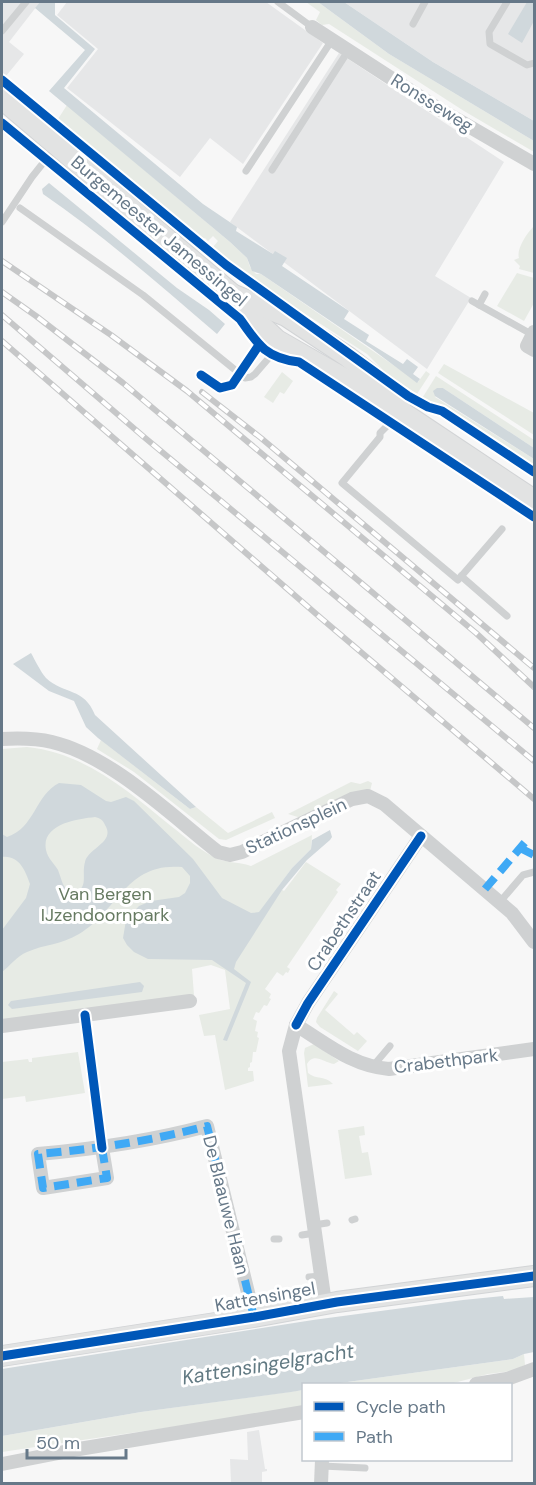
<svg xmlns="http://www.w3.org/2000/svg" width="536" height="1485" viewBox="0 0 536 1485" font-family="'DM Sans',sans-serif">
<rect width="100%" height="100%" fill="#f7f7f7"/>
<g fill="#e6e7e8">
<path d="M2 2H40L9 42 24 54 6 76 2 72Z"/>
<path d="M67 2H266L323 43 243 164 210 138 180 177 67 88 98 49 57 15Z"/>
<path d="M344 2H534V121L433 62Z"/>
<path d="M339 53 504 162 435 276 471 298 427 369 230 222Z"/>
<path d="M259 1430 265 1469H267V1471L262 1472V1483H231L230 1459 248 1460 247 1432Z"/>
</g>
<g fill="#e7ebe5">
<path d="M306 2H318L389 54 534 141V152L464 111 329 24 322 25 316 20 320 12Z"/>
<path d="M2 83 197 246 200 256 18 104 2 90Z"/>
<path d="M67 105 230 242 247 258 250 267 256 274H261L418 382 426 371 430 374 417 394 386 373 367 354 262 286 213 247 218 241 213 236 208 241 205 238 203 239 58 119Z"/>
<path d="M60 158 213 286 265 341 263 344 260 343 246 322 223 301 56 163Z"/>
<path d="M534 226V273L519 269 520 266 514 260 519 258C516 249 527 233 534 226Z"/>
<path d="M517 273 534 278V303L524 321 497 306Z"/>
<path d="M444 364 534 413V435L438 373Z"/>
<path d="M282 372 293 381 284 394 280 392 273 403 264 397Z"/>
<path d="M436 376 534 440V448L443 388 435 397 534 459V468L442 409 421 400Z"/>
<path d="M101 740 190 809 196 807 228 833 272 812 275 818 226 840 219 839 134 772 97 749Z"/>
<path d="M27 747C85 753 128 791 171 826 184 836 197 848 212 856 225 864 238 861 251 866L312 835 311 849 292 868 278 887 284 891 306 862 341 884 336 890 338 892 287 967 290 969 288 973 286 972 283 976 277 972 265 989 271 994 269 998 271 999 267 1006 264 1005 259 1013 256 1012 253 1019 257 1021 255 1031 258 1032 257 1037 259 1038 256 1052H253L252 1062 250 1063V1067L248 1068V1071H253L254 1081 225 1090 215 1035 204 1036 199 1015 230 1009 225 970 211 965 192 969 194 995 2 1022V749Z"/>
<path d="M368 781 372 783 370 791C349 789 320 808 301 818L288 814 351 782 360 784Z"/>
<path d="M334 991 338 994 325 1010 354 1035 357 1032 367 1041 358 1051 320 1027 316 1022 317 1018Z"/>
<path d="M314 1044 339 1061 334 1064C323 1062 314 1052 307 1064L308 1073C316 1080 325 1075 333 1084L308 1087 304 1053 305 1048Z"/>
<path d="M78 1052 85 1093 26 1102 25 1096 2 1099V1062L28 1059 29 1062H32V1058Z"/>
<path d="M364 1126 365 1135 359 1136 362 1153 368 1152 372 1175 345 1179 338 1130Z"/>
<path d="M524 1354 525 1365 512 1371 488 1374 450 1384H333L513 1359Z"/>
<path d="M303 1390V1407C203 1424 102 1436 2 1452V1436L141 1412Z"/>
</g>
<g fill="#d0d8dc" fill-rule="evenodd">
<path d="M40 2H55V15L95 49 64 88 203 204 237 227 236 231 273 254 275 251 287 258 282 266 349 311 344 319 369 335 366 341 403 364 407 359 418 367 413 374 420 379 417 383 372 349 261 274 252 271 247 258 230 242 49 91 85 50 35 8Z"/>
<path d="M318 2H344L433 62 534 121V141L389 54Z"/>
<path d="M527 2H534V21L522 43 508 34Z"/>
<path d="M49 183 177 288 209 310 225 324 217 334C161 286 104 236 43 194L42 189Z"/>
<path d="M437 388H443L534 448V459L435 396 433 391Z"/>
<path d="M31 653C35 660 40 671 46 678 64 695 84 687 95 715L196 807 190 809 98 738 86 727 74 701 49 691 13 664Z"/>
<path d="M59 783 81 785 106 801 111 802 126 797 134 801 193 859 222 898 251 913 259 912 292 868 311 849 312 840 330 830 332 837 330 840 307 860 282 890 236 962 234 969 251 982 227 1041 223 1040 246 983 212 960 148 959 134 952 127 945 123 938 126 920 139 906 151 901 179 897 185 893 190 883V876L182 867C126 862 119 910 79 934 61 945 45 944 27 952 17 956 10 966 2 972V930L26 898 30 884C25 870 19 855 2 857V834L7 837C35 828 35 795 59 783ZM95 817C100 818 103 820 105 825 116 842 88 848 85 862 81 876 90 889 72 893 62 888 62 880 58 870 54 863 48 859 46 850 41 824 77 819 95 817Z"/>
<path d="M140 982 144 986 142 992 12 1009 8 1005 11 1001Z"/>
<path d="M503 1296 504 1299 534 1297V1352L524 1354 513 1359 333 1384H304L303 1390 291 1392 141 1412 2 1436V1369L313 1320 463 1300Z"/>
</g>
<g fill="none" stroke-linecap="round" stroke-linejoin="round">
<defs>
<g id="secondary">
<path d="M2 99 232 294 244 309 277 340 399 410 534 500"/>
<path d="M234 295 286 316 348 357 402 399"/>
<path d="M2 1356 254 1317 337 1302 534 1276"/>
</g>
</defs>
<use href="#secondary" stroke="#d2d4d6" stroke-width="22"/>
<g stroke="#cfd1d2" stroke-width="7">
<path d="M278 2 312 27"/>
<path d="M507 2 489 32 490 44 527 65 534 63"/>
<path d="M413 24 425 2"/>
<path d="M2 31 26 2"/>
<path d="M272 170 348 51"/>
<path d="M246 171 332 40"/>
<path d="M20 208 143 295 245 378 251 377 255 374 280 345"/>
<path d="M2 222 32 177 55 148"/>
<path d="M472 301 533 335"/>
<path d="M479 305 485 294"/>
<path d="M390 423 380 433V437L342 483 458 580 502 529"/>
<path d="M461 576 507 616"/>
<path d="M499 903 523 875 534 872"/>
<path d="M373 1066 390 1046"/>
<path d="M352 1220 355 1219"/>
<path d="M314 1225 327 1223"/>
<path d="M302 1235 315 1233"/>
<path d="M274 1239H279"/>
<path d="M309 1277 321 1276"/>
<path d="M322 1466 365 1468"/>
</g>
<g stroke="#cfd1d2" stroke-width="14">
<path d="M312 27 434 106 534 164"/>
<path d="M534 332 527 346 534 350"/>
<path d="M2 739C19 738 35 738 52 742 111 756 171 815 218 852L230 855 242 852 352 799 368 796 384 804 512 913 534 942"/>
<path d="M296 1025C327 1044 352 1066 389 1069L534 1049"/>
<path d="M2 1026 190 1001"/>
<path d="M102 1148 107 1178 43 1188 38 1154C96 1149 151 1141 207 1126L254 1317"/>
<path d="M325 1303 289 1051 296 1025 308 1003 421 836"/>
<path d="M476 1384 507 1379 534 1369"/>
<path d="M2 1464 79 1449 304 1412"/>
<path d="M321 1484 322 1460"/>
</g>
<use href="#secondary" stroke="#e2e3e3" stroke-width="20"/>
<defs>
<g id="rail">
<path d="M2 261 111 335 187 391 476 633 534 687"/>
<path d="M2 292 36 316 123 383 534 728"/>
<path d="M2 315 144 437 534 761"/>
<path d="M2 341 322 619 534 799"/>
<path d="M202 392 261 438 534 668"/>
</g>
</defs>
<use href="#rail" stroke="#c6c7c8" stroke-width="6"/>
<use href="#rail" stroke="#fff" stroke-width="4" stroke-dasharray="11" stroke-linecap="butt"/>
<g stroke="#3fa9f5" stroke-width="8" stroke-dasharray="15 8" stroke-linecap="butt">
<path d="M520 848 534 855"/>
<path d="M485 889 527 840"/>
<path d="M102 1148 107 1178 43 1188 38 1154C96 1149 151 1141 207 1126L254 1317"/>
</g>
<defs>
<g id="cycleway">
<path d="M2 80 226 265 408 396 428 407 442 411 534 472"/>
<path d="M2 123 240 319C258 345 266 358 299 362L534 517"/>
<path d="M201 375 220 388 232 385 259 345"/>
<path d="M85 1015 102 1148"/>
<path d="M296 1025 308 1003 421 836"/>
<path d="M2 1356 254 1317 337 1302 534 1276"/>
</g>
</defs>
<use href="#cycleway" stroke="#fff" stroke-width="13"/>
<use href="#cycleway" stroke="#0057b8" stroke-width="9"/>
</g>
<g text-anchor="middle" dominant-baseline="central" stroke-width="6" stroke-linejoin="round" paint-order="stroke">
<g font-size="18" fill="#667888" stroke="#fff">
<text transform="translate(432 103) rotate(32)">Ronsseweg</text>
<text transform="translate(159 231) rotate(40)">Burgemeester Jamessingel</text>
<text transform="translate(296 826) rotate(-25)">Stationsplein</text>
<text transform="translate(344 921) rotate(-56)">Crabethstraat</text>
<text transform="translate(446 1061) rotate(-7)">Crabethpark</text>
<text transform="translate(226 1205) rotate(76)">De Blaauwe Haan</text>
<text transform="translate(265 1297) rotate(-10)">Kattensingel</text>
</g>
<g font-size="18" fill="#667a61" stroke="#fff">
<text x="105" y="894">Van Bergen<tspan x="105" dy="21">IJzendoornpark</tspan></text>
</g>
<g font-size="20" font-style="italic" fill="#627a83" stroke="#fff">
<text transform="translate(268 1364) rotate(-9)">Kattensingelgracht</text>
</g>
</g>
<rect width="536" height="1485" fill="none" stroke="#667888" stroke-width="6"/>
<rect x="302" y="1383" width="210" height="78" fill="#ffffff" stroke="#c2c9cf" stroke-width="1.5"/>
<rect x="314" y="1402" width="30" height="9" fill="#0057b8" stroke="#c2c9cf" stroke-width="1.5"/>
<text x="356" y="1413" font-size="18" fill="#667888">Cycle path</text>
<rect x="314" y="1432" width="30" height="9" fill="#3fa9f5" stroke="#c2c9cf" stroke-width="1.5"/>
<text x="356" y="1443" font-size="18" fill="#667888">Path</text>
<path d="M27 1449v9h99v-9" fill="none" stroke="#667888" stroke-width="3"/>
<text x="36" y="1449" font-size="18" fill="#667888" stroke="#ffffff" stroke-width="4.5" paint-order="stroke">50 m</text>
</svg>
